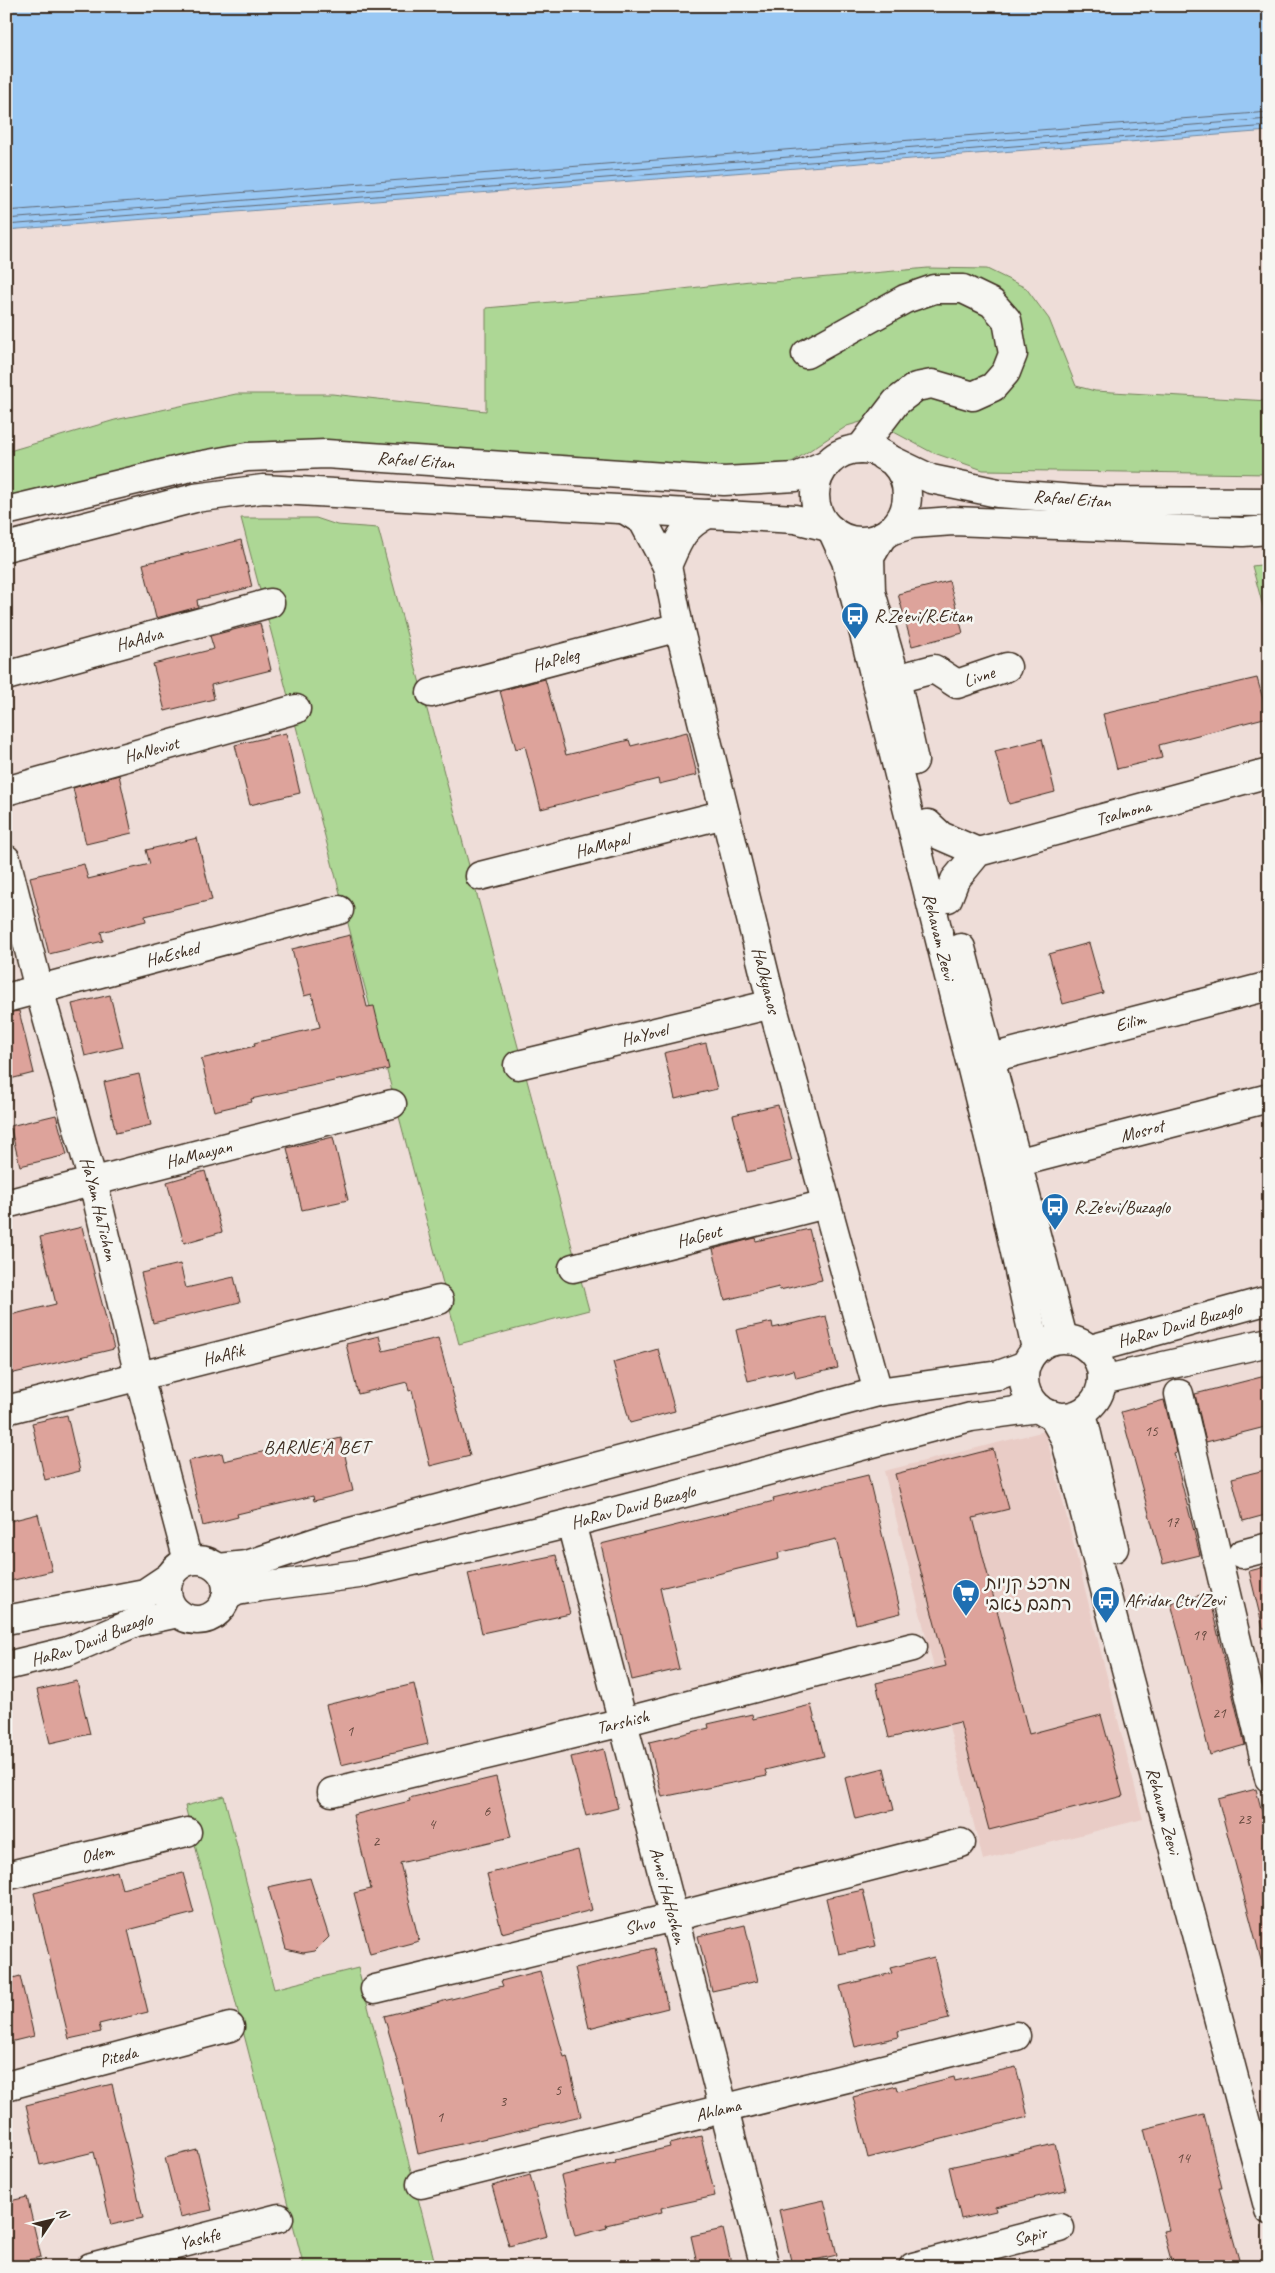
<svg xmlns="http://www.w3.org/2000/svg" width="1275" height="2273" viewBox="0 0 1275 2273" font-family="Caveat,'Playpen Sans Hebrew',sans-serif">
<rect width="100%" height="100%" fill="#eeddd8"/>
<filter id="ink" filterUnits="userSpaceOnUse"><feTurbulence type="fractalNoise" baseFrequency=".02" numOctaves="2"/><feDisplacementMap in="SourceGraphic" scale="10" xChannelSelector="R" yChannelSelector="G"/><feConvolveMatrix kernelMatrix="1 2 1 2 8 2 1 2 1" color-interpolation-filters="sRGB"/></filter>
<g filter="url(#ink)">
<path fill="#e9ccc6" d="M1045 1431 1143 1819 983 1860 884 1471Z"/>
<g fill="#add795" stroke="#74805a">
<path d="M928 268 987 269 1026 288 1049 319 1076 386 1095 391 1269 401V474L983 470 931 452 892 431 864 421 847 426 792 462 753 474 307 449 6 506V452L115 420 236 394H332L486 411V308L640 294 750 281 773 282Z"/>
<path d="M241 518H316L337 525 378 528 589 1310 459 1344Z"/>
<path d="M1269 564V628L1252 566Z"/>
<path d="M224 1796 274 1989 358 1968 436 2267H304L185 1806Z"/>
</g>
<path fill="#99c8f4" stroke="#73899e" d="M6 6H1269V131L6 230Z"/>
<g fill="none" stroke-linecap="round" stroke-linejoin="round">
<g stroke="#616974" stroke-width="1">
<path d="M6 211 1269 112"/>
<path d="M6 219 1269 119"/>
<path d="M6 225 1269 126"/>
</g>
</g>
<g fill="#dda39b" stroke="#3b2a1e">
<path d="M241 540 252 587 197 600 198 607 156 618 143 564Z"/>
<path d="M949 581 963 633 912 646 898 594Z"/>
<path d="M260 623 271 670 211 685 214 699 165 711 153 664 214 649 210 636Z"/>
<path d="M1257 678 1268 717 1159 745 1162 758 1117 769 1103 714Z"/>
<path d="M545 679 566 755 629 740 631 746 687 732 697 775 659 784 658 779 541 809 525 746 516 749 500 691Z"/>
<path d="M286 733 300 793 250 805 235 745Z"/>
<path d="M1042 739 1055 792 1009 804 995 751Z"/>
<path d="M119 775 132 833 86 844 73 788Z"/>
<path d="M197 838 212 900 145 916 146 921 101 932 103 941 49 954 30 877 84 864 88 879 150 864 146 850Z"/>
<path d="M350 935 367 1007 374 1006 389 1069 251 1099 252 1102 214 1111 201 1059 255 1046 254 1043 320 1027 312 994 304 996 292 949Z"/>
<path d="M1089 943 1103 993 1063 1004 1049 954Z"/>
<path d="M110 995 123 1047 85 1056 72 1004Z"/>
<path d="M19 1011 34 1073 6 1080V1013Z"/>
<path d="M706 1043 717 1089 675 1099 664 1053Z"/>
<path d="M139 1074 151 1125 116 1133 104 1082Z"/>
<path d="M778 1105 792 1161 747 1172 733 1115Z"/>
<path d="M56 1115 67 1155 20 1166 10 1126Z"/>
<path d="M333 1137 348 1200 302 1210 287 1148Z"/>
<path d="M205 1171 222 1232 184 1243 167 1182Z"/>
<path d="M82 1227 114 1349 6 1375V1316L56 1304 40 1237Z"/>
<path d="M809 1229 822 1280 780 1290 779 1287 725 1300 713 1249 755 1238 756 1241Z"/>
<path d="M180 1264 186 1288 234 1277 240 1302 153 1323 141 1273Z"/>
<path d="M826 1316 838 1368 796 1378 794 1370 748 1381 736 1330 772 1322 773 1328Z"/>
<path d="M379 1336 383 1351 438 1338 470 1456 430 1466 412 1390 409 1391 407 1382 358 1394 346 1344Z"/>
<path d="M658 1349 675 1411 630 1423 613 1362Z"/>
<path d="M1269 1375V1426L1206 1442 1195 1394Z"/>
<path d="M1164 1400 1177 1452 1174 1453 1200 1555 1163 1564 1121 1412Z"/>
<path d="M67 1415 80 1471 45 1480 32 1423Z"/>
<path d="M341 1438 353 1491 314 1501 313 1496 237 1514 238 1517 203 1526 188 1461 222 1453 224 1461 283 1447 284 1452Z"/>
<path d="M993 1449 1009 1509 973 1518 1029 1734 1101 1715 1123 1796 989 1830 960 1722 889 1738 876 1683 946 1666 895 1474Z"/>
<path d="M1269 1469V1514L1243 1521 1232 1478Z"/>
<path d="M868 1475 901 1613 856 1624 836 1539 778 1553 779 1559 660 1588 679 1669 632 1680 601 1544 774 1501 773 1498Z"/>
<path d="M38 1514 52 1571 6 1582V1522Z"/>
<path d="M556 1555 570 1614 482 1633 468 1573Z"/>
<path d="M1269 1566V1628H1263L1249 1571Z"/>
<path d="M1208 1593 1245 1745 1210 1755 1171 1603Z"/>
<path d="M77 1681 90 1734 50 1743 37 1690Z"/>
<path d="M414 1684 428 1744 341 1765 326 1705Z"/>
<path d="M811 1705 824 1756 765 1770 767 1776 662 1797 649 1742 709 1728 708 1724 752 1714 753 1719Z"/>
<path d="M604 1749 618 1808 586 1816 571 1757Z"/>
<path d="M884 1768 894 1810 855 1819 845 1778Z"/>
<path d="M496 1777 511 1837 400 1863 419 1941 370 1954 354 1893 371 1889 353 1815 410 1801 409 1798Z"/>
<path d="M1256 1789 1269 1839V1970L1264 1971 1218 1799Z"/>
<path d="M578 1850 592 1910 502 1933 487 1874Z"/>
<path d="M117 1871 122 1889 183 1873 194 1913 128 1930 148 2012 99 2024 101 2032 69 2039 34 1893Z"/>
<path d="M310 1878 329 1937 315 1951 303 1953 286 1949 268 1887Z"/>
<path d="M863 1890 876 1946 839 1954 826 1898Z"/>
<path d="M745 1925 758 1981 712 1991 698 1936Z"/>
<path d="M654 1948 668 2008 589 2028 575 1968Z"/>
<path d="M934 1957 949 2019 898 2031 899 2037 855 2047 840 1986 892 1973 890 1968Z"/>
<path d="M540 1971 564 2057 567 2056 581 2116 418 2154 401 2074 384 2016 503 1986 501 1981Z"/>
<path d="M20 1976 34 2036 6 2043V1980Z"/>
<path d="M1016 2067 1028 2117 868 2158 853 2097 897 2086 898 2091 954 2077 955 2081Z"/>
<path d="M112 2084 143 2218 111 2225 94 2152 40 2165 26 2105Z"/>
<path d="M1204 2114 1222 2188H1219L1241 2267H1173L1163 2231 1169 2230 1144 2129Z"/>
<path d="M701 2136 715 2196 661 2208 662 2212 606 2225 607 2228 575 2236 561 2176 616 2163 615 2160 670 2147 669 2144Z"/>
<path d="M1055 2144 1066 2190 995 2207 996 2211 961 2219 949 2167Z"/>
<path d="M197 2150 212 2210 180 2217 165 2158Z"/>
<path d="M530 2175 547 2236 509 2246 492 2186Z"/>
<path d="M27 2197 41 2257 9 2264 6 2251V2202Z"/>
<path d="M824 2200 837 2255 792 2265 779 2210Z"/>
<path d="M723 2229 732 2267H698L691 2236Z"/>
</g>
<g fill="none" stroke-linecap="round" stroke-linejoin="round">
<defs>
<g id="minor">
<path d="M806 354 905 299 934 289H963L992 303 1007 320 1013 354 1006 372 993 387 973 396 932 384 916 387 896 402 860 449"/>
<circle cx="861" cy="495" r="46"/>
<path id="s1" d="M883 456 931 479 998 493 1101 501 1269 502"/>
<path id="s2" d="M6 511 187 468 247 457 326 454 724 481 796 477 827 464"/>
<path id="s3" d="M627 511 643 521 667 566 679 627 772 1004 878 1392"/>
<path id="s4" d="M832 530 846 561 998 1174 1036 1349"/>
<path d="M889 531 912 524 953 521 1243 532 1269 530"/>
<path d="M883 535 870 557 871 592 896 679 914 761"/>
<path d="M6 547 195 498 263 489 795 519 828 527"/>
<path d="M667 566C678 541 682 527 708 514"/>
<path id="s5" d="M6 676 270 603"/>
<path id="s6" d="M896 679 934 669 957 684 1007 667"/>
<path id="s7" d="M431 693 679 627"/>
<path id="s8" d="M6 791 296 709"/>
<path d="M928 824 941 836 978 852"/>
<path id="s9" d="M6 859 39 989 93 1182 139 1376 188 1561"/>
<path id="s10" d="M480 876 725 814"/>
<path id="s11" d="M948 898 955 880 978 852 1269 773"/>
<path d="M961 948 1063 1338"/>
<path id="s12" d="M6 998 339 910"/>
<path id="s13" d="M991 1058 1269 986"/>
<path id="s14" d="M518 1065 772 1004"/>
<path id="s15" d="M1016 1163 1269 1098"/>
<path id="s16" d="M6 1204 392 1104"/>
<path id="s17" d="M573 1268 826 1204"/>
<circle cx="1063" cy="1378" r="39"/>
<path id="s18" d="M1091 1349 1269 1300"/>
<path d="M1102 1380 1269 1342"/>
<path d="M1179 1394 1269 1778"/>
<path id="s19" d="M6 1410 439 1300"/>
<path d="M1082 1413 1114 1548"/>
<path id="s20" d="M1052 1415 1065 1438 1269 2210"/>
<path id="s21" d="M571 1523 765 2267"/>
<path d="M1242 1554 1269 1547"/>
<circle cx="197" cy="1590" r="30"/>
<path d="M218 1568 247 1565 328 1538 878 1392 999 1375 1026 1365"/>
<path id="s22" d="M226 1597 237 1591 260 1587 359 1574 571 1523 971 1417 1038 1408"/>
<path d="M6 1620 145 1593 169 1577"/>
<path id="s23" d="M6 1666 68 1651 136 1622 178 1613"/>
<path id="s24" d="M332 1792 623 1722 913 1647"/>
<path id="s25" d="M6 1876 187 1832"/>
<path id="s26" d="M375 1989 674 1917 961 1843"/>
<path id="s27" d="M6 2086 230 2027"/>
<path id="s28" d="M421 2184 1016 2036"/>
<path id="s29" d="M91 2267 279 2218"/>
<path id="s30" d="M913 2267 1060 2228"/>
</g>
</defs>
<use href="#minor" stroke="#3b2a1e" stroke-width="31"/>
<use href="#minor" stroke="#f6f6f2" stroke-width="28"/>
</g>
</g>
<defs>
<symbol id="bus-pin" viewBox="-11 -11 22 30"><path d="M0 17L-7.5 6A9.5 9.5 0 1 1 7.5 6Z" fill="#1f6fb2" stroke="#f6f6f2"/><path d="M-5-6H5V4H4V6H2V4H-2V6H-4V4H-5ZM-3.5-4V0h7V-4ZM-3.5 1.2v1.5H-2V1.2ZM2 1.2v1.5H3.5V1.2Z" fill="#fff"/></symbol>
<symbol id="supermarket-pin" viewBox="-11 -11 22 30"><path d="M0 17L-7.5 6A9.5 9.5 0 1 1 7.5 6Z" fill="#1f6fb2" stroke="#f6f6f2"/><path d="M-6-5.5h2.5l.6 2H6L4.5 2H-2.5L-4.4-4H-6ZM-1.5 3.2a1.3 1.3 0 1 0 .1 0ZM3 3.2a1.3 1.3 0 1 0 .1 0Z" fill="#fff"/></symbol>
</defs>
<g fill-rule="evenodd">
<use href="#bus-pin" x="839" y="600" width="32" height="43"/>
<use href="#bus-pin" x="1039" y="1191" width="32" height="43"/>
<use href="#supermarket-pin" x="950" y="1577" width="32" height="43"/>
<use href="#bus-pin" x="1090" y="1584" width="32" height="43"/>
</g>
<g text-anchor="middle" dominant-baseline="central" stroke-width="5" stroke-linejoin="round" paint-order="stroke">
<g font-size="15" fill="#64483d">
<text x="1151" y="1431">15</text>
<text x="1172" y="1522">17</text>
<text x="1199" y="1635">19</text>
<text x="1219" y="1713">21</text>
<text x="350" y="1731">1</text>
<text x="487" y="1811">6</text>
<text x="1244" y="1819">23</text>
<text x="432" y="1824">4</text>
<text x="376" y="1841">2</text>
<text x="558" y="2090">5</text>
<text x="503" y="2101">3</text>
<text x="440" y="2117">1</text>
<text x="1183" y="2158">14</text>
</g>
<g font-size="18" fill="#3b2a1e" stroke="#f6f6f2">
<text stroke="none"><textPath href="#s2" startOffset="416">Rafael Eitan</textPath></text>
<text stroke="none"><textPath href="#s1" startOffset="196">Rafael Eitan</textPath></text>
<text stroke="none"><textPath href="#s5" startOffset="138">HaAdva</textPath></text>
<text stroke="none"><textPath href="#s7" startOffset="129">HaPeleg</textPath></text>
<text stroke="none"><textPath href="#s6" startOffset="90">Livne</textPath></text>
<text stroke="none"><textPath href="#s8" startOffset="151">HaNeviot</textPath></text>
<text stroke="none"><textPath href="#s11" startOffset="206">Tsalmona</textPath></text>
<text stroke="none"><textPath href="#s10" startOffset="126">HaMapal</textPath></text>
<text stroke="none"><textPath href="#s4" startOffset="421">Rehavam Zeevi</textPath></text>
<text stroke="none"><textPath href="#s12" startOffset="172">HaEshed</textPath></text>
<text stroke="none"><textPath href="#s3" startOffset="496">HaOkyanos</textPath></text>
<text stroke="none"><textPath href="#s13" startOffset="144">Eilim</textPath></text>
<text stroke="none"><textPath href="#s14" startOffset="130">HaYovel</textPath></text>
<text stroke="none"><textPath href="#s15" startOffset="130">Mosrot</textPath></text>
<text stroke="none"><textPath href="#s16" startOffset="199">HaMaayan</textPath></text>
<text stroke="none"><textPath href="#s9" startOffset="362">HaYam HaTichon</textPath></text>
<text stroke="none"><textPath href="#s17" startOffset="130">HaGeut</textPath></text>
<text stroke="none"><textPath href="#s18" startOffset="92">HaRav David Buzaglo</textPath></text>
<text stroke="none"><textPath href="#s19" startOffset="224">HaAfik</textPath></text>
<text stroke="none"><textPath href="#s22" startOffset="418">HaRav David Buzaglo</textPath></text>
<text stroke="none"><textPath href="#s23" startOffset="90">HaRav David Buzaglo</textPath></text>
<text stroke="none"><textPath href="#s24" startOffset="299">Tarshish</textPath></text>
<text stroke="none"><textPath href="#s20" startOffset="412">Rehavam Zeevi</textPath></text>
<text stroke="none"><textPath href="#s25" startOffset="94">Odem</textPath></text>
<text stroke="none"><textPath href="#s21" startOffset="385">Avnei HaHoshen</textPath></text>
<text stroke="none"><textPath href="#s26" startOffset="272">Shvo</textPath></text>
<text stroke="none"><textPath href="#s27" startOffset="116">Piteda</textPath></text>
<text stroke="none"><textPath href="#s28" startOffset="306">Ahlama</textPath></text>
<text stroke="none"><textPath href="#s30" startOffset="121">Sapir</textPath></text>
<text stroke="none"><textPath href="#s29" startOffset="112">Yashfe</textPath></text>
</g>
<g font-size="18" fill="#3b2a1e" stroke="#f6f6f2" text-anchor="start">
<text x="874" y="616">R.Ze'evi/R.Eitan</text>
<text x="1074" y="1207">R.Ze'evi/Buzaglo</text>
<text x="985" y="1583">מרכז קניות<tspan x="985" dy="21">רחבם זאבי</tspan></text>
<text x="1125" y="1600">Afridar Ctr/Zevi</text>
</g>
<g font-size="19" letter-spacing="1" fill="#3b2a1e" stroke="#f6f6f2">
<text x="317" y="1447">BARNE'A BET</text>
</g>
</g>
<rect width="1275" height="2273" fill="none" stroke="#f6f6f2" stroke-width="25"/>
<rect x="12" y="12" width="1250" height="2248" fill="none" stroke="#3b2a1e" stroke-width="2" filter="url(#ink)"/>
<g transform="translate(52 2220) rotate(55)" stroke="#f6f6f2" stroke-width="4" paint-order="stroke">
<path d="M0-4L9 19L0 12L-9 19Z" fill="#3b2a1e"/>
<text y="-8" font-size="14" font-weight="bold" text-anchor="middle" fill="#3b2a1e">N</text>
</g>
</svg>
